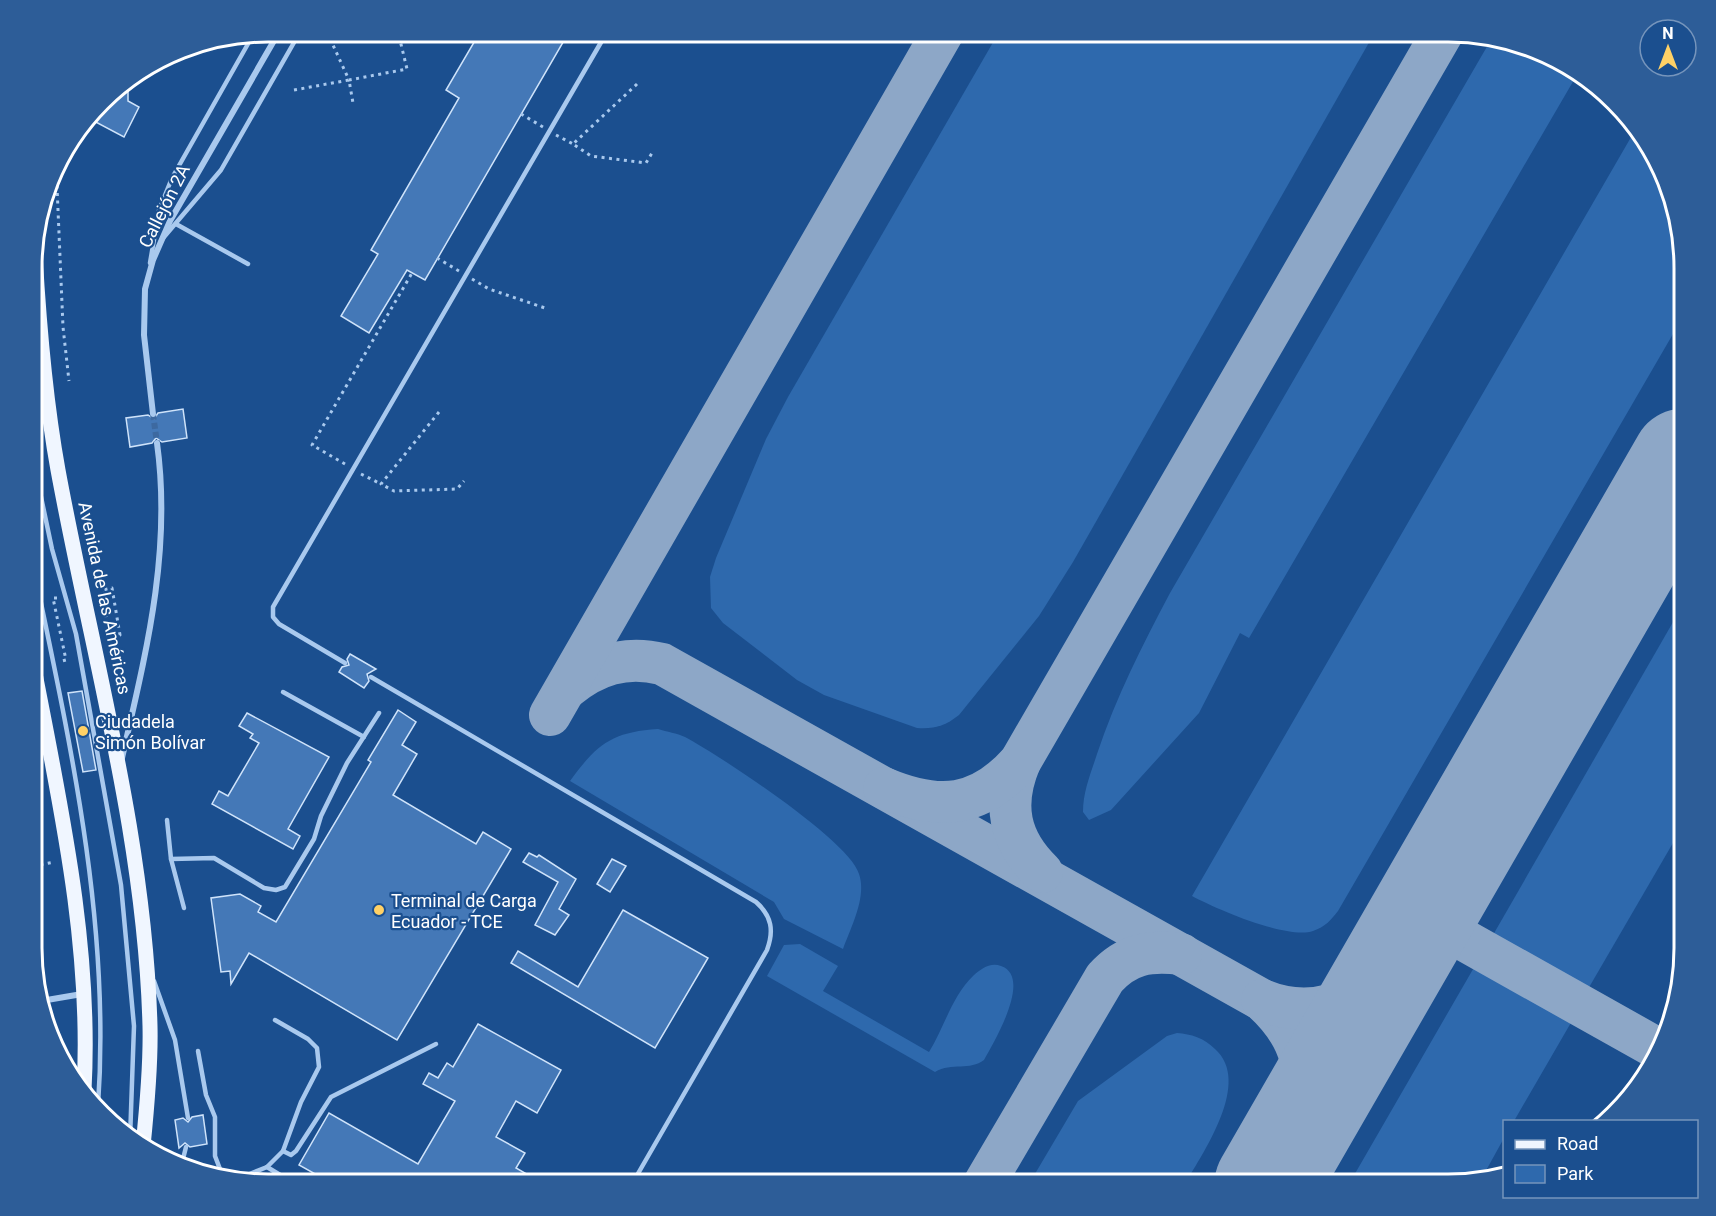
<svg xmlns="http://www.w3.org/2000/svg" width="1716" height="1216" viewBox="0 0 1716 1216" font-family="Roboto,sans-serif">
<rect width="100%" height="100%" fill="#1b4f8f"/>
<g fill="#2e69ad">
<path d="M999 32H1375L1073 562 1039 616 959 715C945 726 935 729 917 728L824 695 797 680 723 623 711 608 710 577 716 558 766 439 788 397Z"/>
<path d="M1492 38 1524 44 1578 73 1249 638 1240 633 1199 713 1111 810 1089 820 1083 812C1083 791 1091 773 1097 754 1116 697 1142 646 1170 593Z"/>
<path d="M1634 132 1660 163 1684 253V315L1338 911C1331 920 1325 927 1313 931 1288 940 1216 909 1192 896Z"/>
<path d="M1684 603V824L1584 996 1498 948 1493 935Z"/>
<path d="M658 729C667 732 677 733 685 737 719 755 850 841 859 874 867 897 851 927 843 949L784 919 774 902 570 781C597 744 612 732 658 729Z"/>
<path d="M800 944 838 966 823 991 929 1052C944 1028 952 996 973 976 981 969 990 962 1001 966 1033 977 994 1042 984 1060 970 1071 952 1062 935 1072L767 976 784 945Z"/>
<path d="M1476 964 1496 968 1576 1014 1514 1121 1504 1122V1138L1483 1176 1448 1184H1349Z"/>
<path d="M1177 1033C1191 1034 1204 1038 1215 1049 1252 1082 1204 1151 1185 1184H1029L1078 1101 1167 1036Z"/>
</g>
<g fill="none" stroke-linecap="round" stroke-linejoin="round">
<g stroke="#8da7c7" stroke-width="42">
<path d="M567 688C595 665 625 655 662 664L1262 1000C1305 1039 1309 1074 1299 1129"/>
<path d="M550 715 943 32"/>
<path d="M1020 762C1002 805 1009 840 1042 872"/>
<path d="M884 788C939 811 979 808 1020 762L1443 32"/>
<path d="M1423 917 1660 1050"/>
<path d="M1262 1000C1311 1020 1354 1003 1392 970"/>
<path d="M984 1184 1105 978C1127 954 1149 950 1181 954"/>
</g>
<path stroke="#8da7c7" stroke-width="105" d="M1267 1184 1684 461"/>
</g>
<g fill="#4478b7" stroke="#cfe3fa" stroke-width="1.5">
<path d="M480 32H569L425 280 407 270 369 333 341 316 378 254 371 250 459 98 446 90Z"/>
<path d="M128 81V101L139 107 124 137 90 119 112 91Z"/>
<path d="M183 409 187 438 162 442 156 438 152 443 130 447 126 418 148 415 154 419 158 413Z"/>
<path d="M350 654 376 669 367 674 369 681 364 688 339 672 342 667 349 665 347 659Z"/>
<path d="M82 691 96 770 83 772 68 693Z"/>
<path d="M398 710 416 722 402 745 417 754 393 795 476 844 483 832 511 849 397 1040 249 953 231 984 230 971 221 972 211 898 240 894 261 906 258 912 276 922 371 762 368 760Z"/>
<path d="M247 713 329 757 288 829 300 836 293 849 212 804 219 791 228 796 259 743 250 738 253 734 239 726Z"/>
<path d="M529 853 537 857 539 855 576 879 559 909 569 915 555 935 535 925 558 882 523 862Z"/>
<path d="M612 859 626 866 610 892 597 884Z"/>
<path d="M623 910 708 958 655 1048 511 963 518 951 578 987Z"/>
<path d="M478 1024 561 1070 537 1113 516 1101 496 1137 525 1153 516 1168 544 1184H333L299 1165 329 1113 418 1164 455 1101 423 1084 429 1073 438 1078 447 1063 453 1067Z"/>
<path d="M203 1115 207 1144 190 1147 185 1143 179 1148 175 1120 183 1118 188 1122 192 1117Z"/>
</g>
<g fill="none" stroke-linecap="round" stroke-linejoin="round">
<path stroke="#3d69a0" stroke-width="6" stroke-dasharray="6 3" stroke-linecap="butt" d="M153 414 157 443"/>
<g stroke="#a9c9ee" stroke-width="3" stroke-dasharray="3 4.5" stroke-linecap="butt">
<path d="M327 32 349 80 407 69 400 40 395 32"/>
<path d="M637 84 573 144 591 156 646 163 652 153"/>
<path d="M294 90 349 80 353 103"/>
<path d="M521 114 543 127"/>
<path d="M556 135 573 144"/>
<path d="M56 163 63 327 69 381"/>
<path d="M437 258 459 271"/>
<path d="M472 279 489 289 548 309"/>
<path d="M439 412 381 484 394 491 457 489 464 481"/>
<path d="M345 464 312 445 412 273"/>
<path d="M361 474 381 484"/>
<path d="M57 598H53L66 660 62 661"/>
<path d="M106 630H108L102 590 112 588 120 635 106 637"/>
<path d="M33 866 55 862"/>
</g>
<g stroke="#a9c9ee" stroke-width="4.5">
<path d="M176 224 248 264"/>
<path d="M164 237 221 170 300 32"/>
<path d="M150 263 159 210 172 178 253 35"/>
<path d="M33 459 52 549 76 634 121 885 134 1026 130 1139"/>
<path d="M33 565C70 742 111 924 98 1106"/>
<path d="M345 663 279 624 273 617V607L607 32"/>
<path d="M371 677 756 902C772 916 774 931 767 950L632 1184"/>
<path d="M283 692 364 737"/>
<path d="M167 820 171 859 184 908"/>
<path d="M171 859 214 858 264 888 276 890 285 887 314 839 321 816 347 763 379 713"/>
<path d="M154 981 175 1040 188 1118"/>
<path d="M198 1051 206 1095 215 1117V1156L223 1177"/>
<path d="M283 1151 291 1155 296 1151 331 1097 436 1044"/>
<path d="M181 1167 186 1147"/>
<path d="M267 1167 295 1184"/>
<path d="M235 1180 267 1167 283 1151 301 1102 319 1067 317 1048 308 1039 275 1020"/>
</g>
<g stroke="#a9c9ee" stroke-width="6">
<path d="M153 414 144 335 145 289 153 260 170 221 279 32"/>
<path d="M122 758C146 653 172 551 157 443"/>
<path d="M41 1001 82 994"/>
</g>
<g stroke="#f0f6ff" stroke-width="15">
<path d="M34 235C38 314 44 393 58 470 92 655 145 837 150 1026 151 1066 147 1107 143 1146"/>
<path d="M33 663C60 804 92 945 84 1090"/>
</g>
</g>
<g fill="#ffd166" stroke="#1b4f8f" stroke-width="2">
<circle cx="83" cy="731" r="6"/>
<circle cx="379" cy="910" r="6"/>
</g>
<g text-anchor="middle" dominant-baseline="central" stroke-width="4.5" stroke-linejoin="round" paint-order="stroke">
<g font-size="18" fill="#fff" stroke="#1b4f8f">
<text transform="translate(164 206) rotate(-63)">Callejón 2A</text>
<text transform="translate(105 598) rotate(78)">Avenida de las Américas</text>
</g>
<g font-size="18" fill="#fff" stroke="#1b4f8f" text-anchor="start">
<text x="95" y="721">Ciudadela<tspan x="95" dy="21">Simón Bolívar</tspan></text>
<text x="391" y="900">Terminal de Carga<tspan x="391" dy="21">Ecuador - TCE</tspan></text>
</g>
</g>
<path d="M0 0H1716V1216H0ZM268 42H1448A226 226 0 0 1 1674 268V948A226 226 0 0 1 1448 1174H268A226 226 0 0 1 42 948V268A226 226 0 0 1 268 42Z" fill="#2d5d98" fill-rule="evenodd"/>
<path fill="none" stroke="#fff" stroke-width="3" d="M268 42H1448A226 226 0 0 1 1674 268V948A226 226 0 0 1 1448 1174H268A226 226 0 0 1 42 948V268A226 226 0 0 1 268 42Z"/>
<rect x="1503" y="1120" width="195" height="78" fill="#1b4f8f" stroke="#7695bc" stroke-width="1.5"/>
<rect x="1515" y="1140" width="30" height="9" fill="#f0f6ff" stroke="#7695bc" stroke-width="1.5"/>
<text x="1557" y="1150" font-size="18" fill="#ffffff">Road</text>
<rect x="1515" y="1165" width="30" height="18" fill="#2e69ad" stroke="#7695bc" stroke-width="1.5"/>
<text x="1557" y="1180" font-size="18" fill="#ffffff">Park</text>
<g transform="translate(1668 48)"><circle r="28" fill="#1b4f8f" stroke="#7695bc" stroke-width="1.5"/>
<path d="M0-4.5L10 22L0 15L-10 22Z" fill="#ffd166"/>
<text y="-9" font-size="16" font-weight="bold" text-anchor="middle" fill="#ffffff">N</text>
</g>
</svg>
